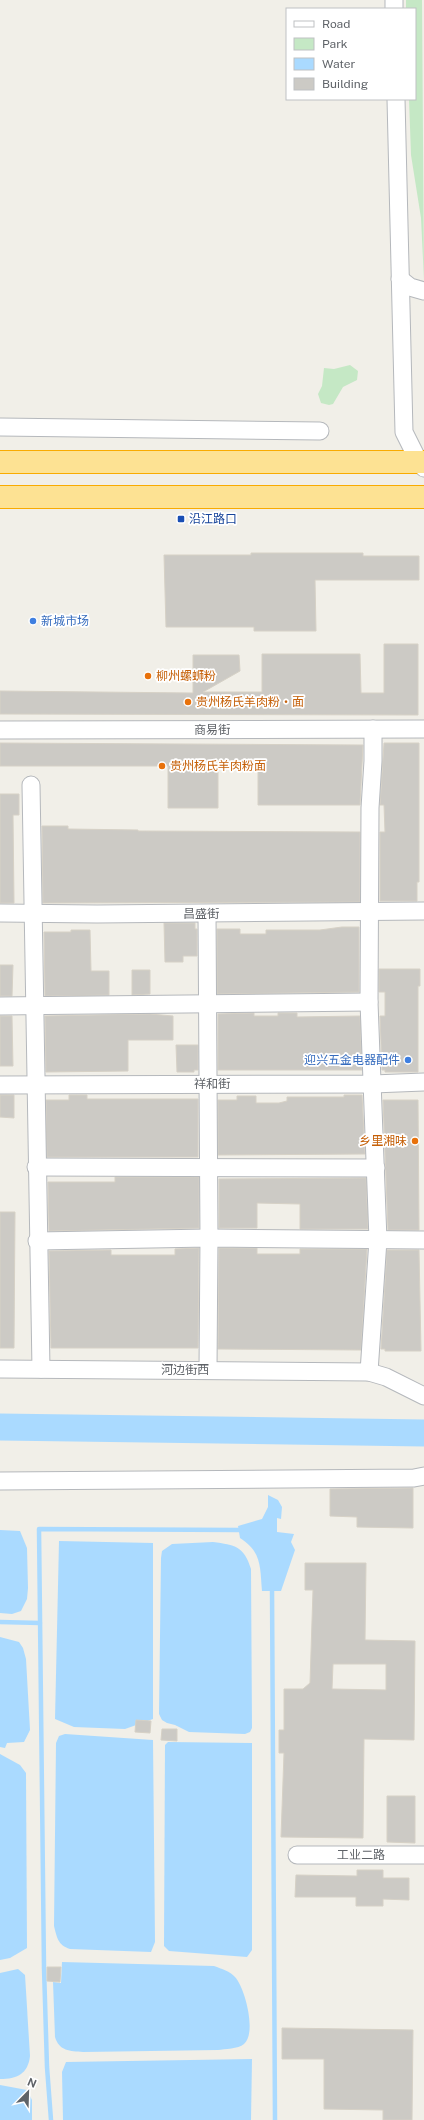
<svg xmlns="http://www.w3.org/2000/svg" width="424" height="2120" viewBox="0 0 424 2120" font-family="'Public Sans','Noto Sans SC',sans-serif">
<rect width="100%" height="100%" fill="#f1efe8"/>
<g fill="#c5e8c5">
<path d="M406 0H422L424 280 421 218 411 155 409 99H415V9H406Z"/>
<path d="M350 365 358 371 357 380 343 387 333 404 329 405 321 403 318 394 322 386 324 368 334 369Z"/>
</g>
<g fill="#aadaff">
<path d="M268 1495 278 1500 282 1507 281 1519 277 1518V1532L294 1534 291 1542 295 1550 281 1591H262C260 1567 262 1552 240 1538L238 1526 262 1519 268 1507Z"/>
<path d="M0 1530 20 1531 27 1548 28 1588 27 1599 21 1611 12 1614 0 1613Z"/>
<path d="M59 1541 153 1543V1719L125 1729 74 1727 55 1719Z"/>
<path d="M213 1542C235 1545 244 1546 251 1569L252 1728 250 1732 245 1734 189 1732 175 1725 167 1723 162 1720 159 1714 161 1558 162 1551 172 1544Z"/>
<path d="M0 1637 19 1642 23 1648 26 1659 30 1730 24 1742 7 1743 5 1748 0 1747Z"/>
<path d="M65 1734 153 1740 155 1942 151 1952 70 1949C58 1945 57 1938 54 1926L56 1743 59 1736Z"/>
<path d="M168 1742 252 1743V1950L247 1957 169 1951 164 1946 165 1745Z"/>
<path d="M0 1754 20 1765 26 1773 27 1948 10 1958 0 1960Z"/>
<path d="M62 1962 214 1966C222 1969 230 1971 235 1977 245 1988 257 2033 244 2044 238 2049 225 2049 218 2050L83 2052C70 2051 59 2051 55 2037L53 1982 61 1983Z"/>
<path d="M18 1969 25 1975 30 2056C28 2074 17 2079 0 2079V1973Z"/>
<path d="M252 2059 251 2120H63L62 2072 66 2062Z"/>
<path d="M0 2085 27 2090 32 2100V2120H0Z"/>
</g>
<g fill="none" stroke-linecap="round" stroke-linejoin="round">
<g stroke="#aadaff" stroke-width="4.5">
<path d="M272 1587 275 2120"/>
<path d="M0 1622 40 1623"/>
<path d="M51 2120 47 2067 44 1968 39 1529 240 1530"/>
</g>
<path stroke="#aadaff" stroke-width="27" d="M0 1427 424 1433"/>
</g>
<g fill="#cccac5" stroke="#d6d1c6" fill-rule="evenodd">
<path d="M251 553H363V556H419V580H315L316 631H254V627H166L164 555H251Z"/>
<path d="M384 644H418V715L0 714V691L193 693V655H239L240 671 203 692H262V654H360L361 693H384Z"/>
<path d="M0 743 363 745 360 805H258V765H218V808H168V766H0Z"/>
<path d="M384 743H419V882H417V901H380V832H385L384 805H380Z"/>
<path d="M0 794H19V815H13L14 903H0Z"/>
<path d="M42 826H68V829L138 830V831L360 832V902L43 903Z"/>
<path d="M164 923H195V929H197V956H183V962H165Z"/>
<path d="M342 927H359V992L217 994V929H240V934H266V930H320Z"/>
<path d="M71 930H90L91 971H109V995L45 996 44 932H71Z"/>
<path d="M0 965H13L12 996H0Z"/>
<path d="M379 969H420V986H418V1072H385V1070H382L380 1016H385V992H379Z"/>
<path d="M132 970H150V994L132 995Z"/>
<path d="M254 1013V1016H278V1013H297V1017L360 1016 362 1070H218V1014Z"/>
<path d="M150 1014 173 1016V1040H128V1071L46 1072 45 1016Z"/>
<path d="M0 1016H12L13 1066H0Z"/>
<path d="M176 1045H198V1070H194V1072H177Z"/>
<path d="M0 1095H14V1118L0 1117Z"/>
<path d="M69 1095H87V1099H198V1157H47L46 1100H69Z"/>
<path d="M344 1095H362L365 1154 218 1155V1100H237V1096H256V1103H279L287 1101V1097H344Z"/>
<path d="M383 1100H418L419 1230H388Z"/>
<path d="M115 1177H199V1228L49 1231 48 1182H115Z"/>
<path d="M366 1178 368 1229H300V1204L257 1203V1228H219V1179Z"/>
<path d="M0 1212H15L14 1348H0Z"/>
<path d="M199 1248 198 1348H51L49 1251 111 1250V1255H175V1249Z"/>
<path d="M219 1248H257V1254H300V1249H367L361 1350 218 1349Z"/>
<path d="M387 1250H419L421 1351H385V1349H381Z"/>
<path d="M413 1488V1528L357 1527V1517L330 1516V1489Z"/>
<path d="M305 1563H366L365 1640 415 1641 414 1740 364 1739 363 1838 281 1837 284 1753H279V1730H284V1689H303L310 1683 313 1590H305ZM333 1664H386V1690L332 1689Z"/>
<path d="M136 1720 151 1721 150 1733 135 1732Z"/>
<path d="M162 1729H177V1741L161 1740Z"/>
<path d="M387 1796H415V1843L387 1842Z"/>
<path d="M357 1870H383V1878H409V1900L383 1899V1906H356V1897H295L296 1875 357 1876Z"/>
<path d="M47 1967H61L60 1982 47 1981Z"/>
<path d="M282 2028 413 2030 412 2120H383V2110L324 2109V2059H282Z"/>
</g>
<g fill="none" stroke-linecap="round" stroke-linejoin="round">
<defs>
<g id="minor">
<path d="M394 0V9"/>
<path d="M396 99 404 432 419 462 424 468"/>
<path d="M400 279 410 287 424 291"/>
<path d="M0 427 320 431"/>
<path d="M0 730 424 729"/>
<path d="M31 785 41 1369"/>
<path d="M0 913 97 914 424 911"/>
<path d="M207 914 209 1238 208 1370"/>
<path d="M0 1006 369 1002"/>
<path d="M0 1085 373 1084 424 1082"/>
<path d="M36 1167 376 1168"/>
<path d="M37 1241 209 1238 424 1240"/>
<path d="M0 1369 369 1372 386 1377 424 1396"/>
<path d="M369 1372 378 1240 369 1002 370 808 373 761V729"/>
<path d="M0 1481 414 1478 424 1476"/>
<path d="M297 1855H424"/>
</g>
<g id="highway">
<path d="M0 462H424"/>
<path d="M0 497H424"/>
</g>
</defs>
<use href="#minor" stroke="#b5b8bc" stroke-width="19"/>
<use href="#highway" stroke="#f9ab00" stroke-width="24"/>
<use href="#minor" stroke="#fff" stroke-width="17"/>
<use href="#highway" stroke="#fde293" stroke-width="22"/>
</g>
<rect fill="#1a4fb4" stroke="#fff" stroke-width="1.5" x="177" y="515" width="8" height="8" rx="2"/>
<g fill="#3f7fe0" stroke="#fff" stroke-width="1.5">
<circle cx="33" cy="621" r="4"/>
<circle cx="408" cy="1060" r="4"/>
</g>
<g fill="#e8710a" stroke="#fff" stroke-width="1.5">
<circle cx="148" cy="676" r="4"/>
<circle cx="188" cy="702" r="4"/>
<circle cx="162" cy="766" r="4"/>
<circle cx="415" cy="1141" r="4"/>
</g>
<g text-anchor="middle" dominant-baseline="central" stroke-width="3.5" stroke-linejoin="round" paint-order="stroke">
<g font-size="12" fill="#164399" stroke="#fff" text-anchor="start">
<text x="189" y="519">沿江路口</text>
</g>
<g font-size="12" fill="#366cbe" stroke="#fff" text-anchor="start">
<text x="41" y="621">新城市场</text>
<text x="400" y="1060" text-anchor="end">迎兴五金电器配件</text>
</g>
<g font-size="12" fill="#c56008" stroke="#fff" text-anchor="start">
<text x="156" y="676">柳州螺蛳粉</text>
<text x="196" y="702">贵州杨氏羊肉粉・面</text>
<text x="170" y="766">贵州杨氏羊肉粉面</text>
<text x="407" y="1141" text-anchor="end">乡里湘味</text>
</g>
<g font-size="12" fill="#5f6368" stroke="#fff">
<text x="212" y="730">商易街</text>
<text x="201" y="914">昌盛街</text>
<text x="212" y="1084">祥和街</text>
<text x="185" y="1370">河边街西</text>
<text x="361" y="1855">工业二路</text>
</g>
</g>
<rect x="286" y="8" width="130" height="92" fill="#ffffff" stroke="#bfc1c3"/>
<rect x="294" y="21" width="20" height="6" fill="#ffffff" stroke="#bfc1c3"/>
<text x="322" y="28" font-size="12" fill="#5f6368">Road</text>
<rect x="294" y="38" width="20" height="12" fill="#c5e8c5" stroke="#bfc1c3"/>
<text x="322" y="48" font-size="12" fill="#5f6368">Park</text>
<rect x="294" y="58" width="20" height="12" fill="#aadaff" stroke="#bfc1c3"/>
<text x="322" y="68" font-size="12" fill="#5f6368">Water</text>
<rect x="294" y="78" width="20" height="12" fill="#cccac5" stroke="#bfc1c3"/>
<text x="322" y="88" font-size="12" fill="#5f6368">Building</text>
<g transform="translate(28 2092) rotate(23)" stroke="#ffffff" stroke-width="3" paint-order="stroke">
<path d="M0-3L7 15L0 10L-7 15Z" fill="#5f6368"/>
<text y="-6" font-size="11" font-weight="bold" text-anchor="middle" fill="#5f6368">N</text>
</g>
</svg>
